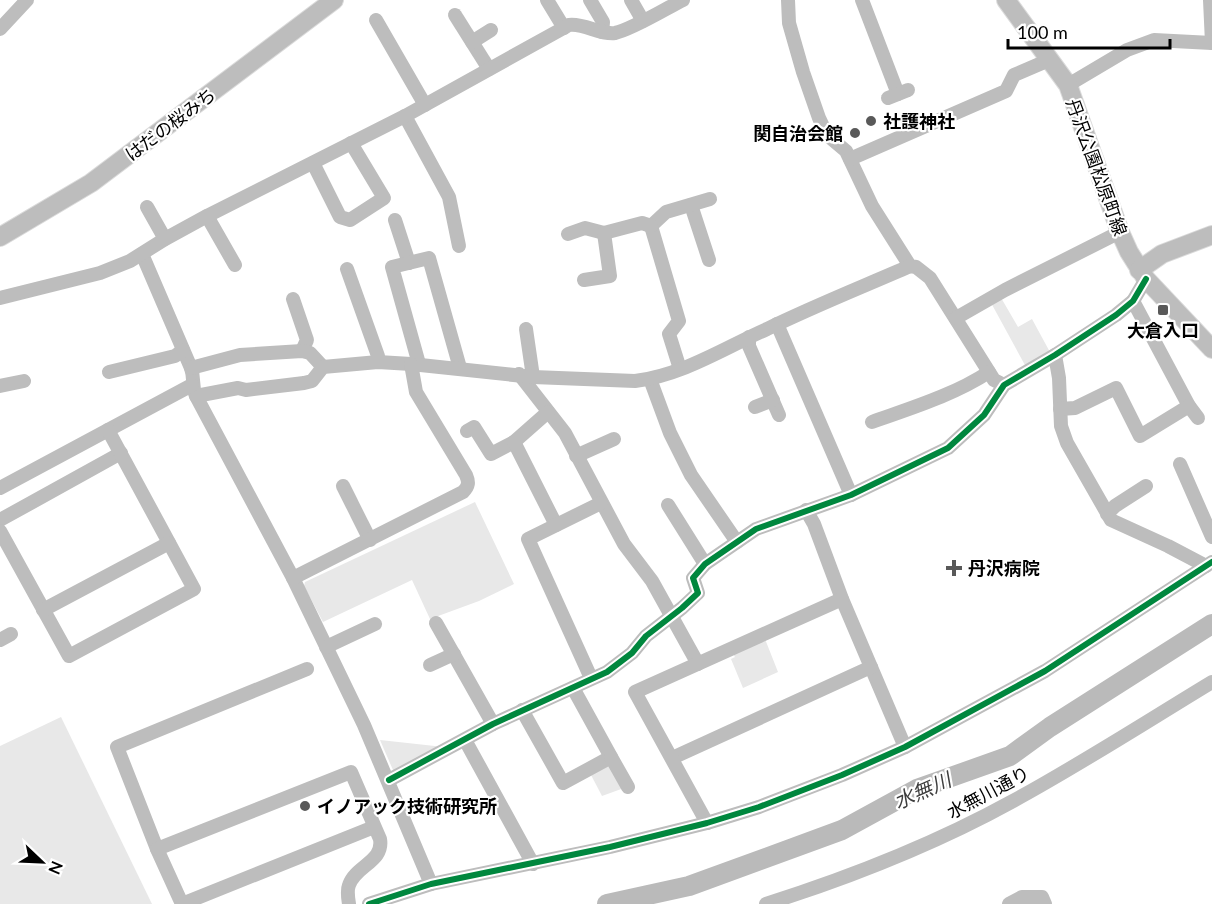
<svg xmlns="http://www.w3.org/2000/svg" width="1212" height="904" viewBox="0 0 1212 904" font-family="Lato,'Noto Sans JP',sans-serif">
<rect width="100%" height="100%" fill="#fff"/>
<g fill="#e8e8e8">
<path d="M1000 296 1018 327 1032 319 1051 354 1026 367 990 301Z"/>
<path d="M475 502 514 584 479 601 430 619 412 580 323 622 304 586 305 582Z"/>
<path d="M765 639 778 672 743 688 731 659 735 657 733 654Z"/>
<path d="M61 717 152 904H0V746Z"/>
<path d="M380 740 444 747 397 771 393 770Z"/>
<path d="M607 764 613 766 624 788 602 796 590 773Z"/>
</g>
<g fill="none" stroke-linecap="round" stroke-linejoin="round">
<path stroke="#bababa" stroke-width="20" d="M607 904 689 886 842 830 917 789 1010 756 1050 727 1212 624"/>
<defs>
<g id="major">
<path d="M1006 0 1068 85 1120 232 1129 252 1146 279 1212 349"/>
<path d="M0 237 91 183 334 0"/>
<path d="M1139 270 1162 254 1212 235"/>
</g>
</defs>
<use href="#major" stroke="#dbdbdb" stroke-width="20"/>
<g stroke="#bdbdbd" stroke-width="14">
<path d="M547 0 564 28"/>
<path d="M590 0 603 22 602 32"/>
<path d="M631 0 643 21"/>
<path d="M788 0 789 23 803 72 819 118 827 135 846 151 872 206 910 266 916 267 930 278 989 372 994 380 1004 385"/>
<path d="M862 0 898 94"/>
<path d="M1210 0 1212 43"/>
<path d="M455 15 489 69"/>
<path d="M376 20 425 105"/>
<path d="M0 29 27 0"/>
<path d="M472 42 491 30"/>
<path d="M1068 85 1127 50 1154 40 1212 43"/>
<path d="M888 98 908 90"/>
<path d="M405 116 449 197 459 246"/>
<path d="M850 159 1006 91 1014 75 1049 60"/>
<path d="M313 163 340 217 350 220 384 198 351 143"/>
<path d="M691 205 709 260"/>
<path d="M147 207 165 239"/>
<path d="M207 216 235 265"/>
<path d="M395 220 409 263"/>
<path d="M651 226 679 321 669 334 680 369"/>
<path d="M651 226 666 212 710 199"/>
<path d="M568 234 585 228 604 233 642 223 651 226"/>
<path d="M142 254 191 368C195 379 191 384 196 396L293 578 364 725 431 884"/>
<path d="M347 269 378 356V362"/>
<path d="M584 280 610 276 604 233"/>
<path d="M0 298 100 273 130 261 165 239 207 216 405 116 569 25C585 23 599 35 615 33 631 30 667 8 683 0"/>
<path d="M293 299 307 340 302 351"/>
<path d="M1133 301 1189 406 1198 418"/>
<path d="M956 318 1005 290 1120 232"/>
<path d="M777 324 851 495"/>
<path d="M526 329 533 377"/>
<path d="M749 337V346L779 415"/>
<path d="M1055 355 1059 378 1061 426 1067 443 1111 520 1168 546 1206 566"/>
<path d="M419 364 392 267 429 258 460 368"/>
<path d="M191 368 240 355 302 351 310 353 323 367"/>
<path d="M109 372 175 356 183 350"/>
<path d="M519 374 565 433 624 544 652 581 698 664"/>
<path d="M650 379 670 433 691 475 737 542"/>
<path d="M0 386 24 381"/>
<path d="M196 396 238 388 246 390 304 383 312 381 323 367 378 362 411 364 533 377 635 381C683 375 724 348 767 329 814 306 862 287 910 266"/>
<path d="M755 407 773 400"/>
<path d="M1060 409 1075 408 1116 388 1140 436 1189 406"/>
<path d="M872 422C911 408 954 395 989 372"/>
<path d="M467 431 474 427 491 454 514 442 548 412"/>
<path d="M514 442 556 525"/>
<path d="M576 456 614 439"/>
<path d="M1180 464 1212 537"/>
<path d="M343 486 370 540"/>
<path d="M0 488 192 385"/>
<path d="M668 505 705 564"/>
<path d="M806 510 814 524 842 599 905 747"/>
<path d="M1107 514 1115 506 1146 486"/>
<path d="M0 520 121 453"/>
<path d="M0 531 69 656 194 589 108 430"/>
<path d="M293 578 463 492C469 486 469 482 466 475L416 392 411 364"/>
<path d="M43 610 169 543"/>
<path d="M436 623 493 724"/>
<path d="M0 640 11 634"/>
<path d="M326 647 375 624"/>
<path d="M430 665 454 654"/>
<path d="M307 669 117 747 157 849 182 904 374 827"/>
<path d="M591 678 528 539 601 503"/>
<path d="M522 710 563 783 611 757 573 688"/>
<path d="M465 740 533 864"/>
<path d="M611 757 628 787"/>
<path d="M672 758 871 667"/>
<path d="M389 780 493 724 607 672 632 653 646 636 682 608 698 593 693 578 705 564 756 529 851 495 948 448 984 415 1004 385 1055 355 1116 315 1133 301 1146 279"/>
<path d="M707 823 635 692 842 599"/>
<path d="M157 849 351 772 380 839C384 862 356 865 349 885 347 890 348 898 349 904"/>
<path d="M369 904 431 884 610 847 707 823 759 807 842 775 905 747 1045 671 1212 562"/>
<path d="M766 904C851 877 935 844 1013 801 1081 764 1146 722 1212 682"/>
<path d="M1009 904 1022 897H1042L1045 904"/>
</g>
<use href="#major" stroke="#bdbdbd" stroke-width="18"/>
<defs>
<g id="cycleway">
<path d="M389 780 493 724 607 672 632 653 646 636 682 608 698 593 693 578 705 564 756 529 851 495 948 448 984 415 1004 385 1055 355 1116 315 1133 301 1146 279"/>
<path d="M369 904 431 884 610 847 707 823 759 807 842 775 905 747 1045 671 1212 562"/>
</g>
</defs>
<use href="#cycleway" stroke="#fff" stroke-width="10"/>
<use href="#cycleway" stroke="#00873e" stroke-width="6"/>
</g>
<g fill="#595959" stroke="#fff" stroke-width="2">
<circle cx="871" cy="121" r="6"/>
<circle cx="855" cy="133" r="6"/>
<rect x="1157" y="304" width="12" height="12" rx="3"/>
<path d="M951 559h6v6h6v6h-6v6h-6v-6h-6v-6h6z"/>
<circle cx="305" cy="806" r="6"/>
</g>
<g text-anchor="middle" dominant-baseline="central" stroke-width="4.5" stroke-linejoin="round" paint-order="stroke">
<g font-size="18" font-weight="bold" fill="#000" stroke="#fff" text-anchor="start">
<text x="883" y="121">社護神社</text>
<text x="843" y="133" text-anchor="end">関自治会館</text>
<text x="1163" y="330" text-anchor="middle">大倉入口</text>
<text x="968" y="568">丹沢病院</text>
<text x="317" y="806">イノアック技術研究所</text>
</g>
<g font-size="18" fill="#000" stroke="#fff">
<text transform="translate(170 124) rotate(-37)">はだの桜みち</text>
<text transform="translate(1097 167) rotate(70)">丹沢公園松原町線</text>
<text transform="translate(988 792) rotate(-28)">水無川通り</text>
</g>
<g font-size="20" font-style="italic" fill="#3e3e3e" stroke="#fff">
<text transform="translate(922 790) rotate(-24)">水無川</text>
</g>
</g>
<g transform="translate(42 862) rotate(113)" stroke="#ffffff" stroke-width="4.5" paint-order="stroke">
<path d="M0-4.5L10 22L0 15L-10 22Z" fill="#000000"/>
<text y="-9" font-size="16" font-weight="bold" text-anchor="middle" fill="#000000">N</text>
</g>
<path d="M1008 39v9h162v-9" fill="none" stroke="#000000" stroke-width="3"/>
<text x="1017" y="39" font-size="18" fill="#000000" stroke="#ffffff" stroke-width="4.5" paint-order="stroke">100 m</text>
</svg>
